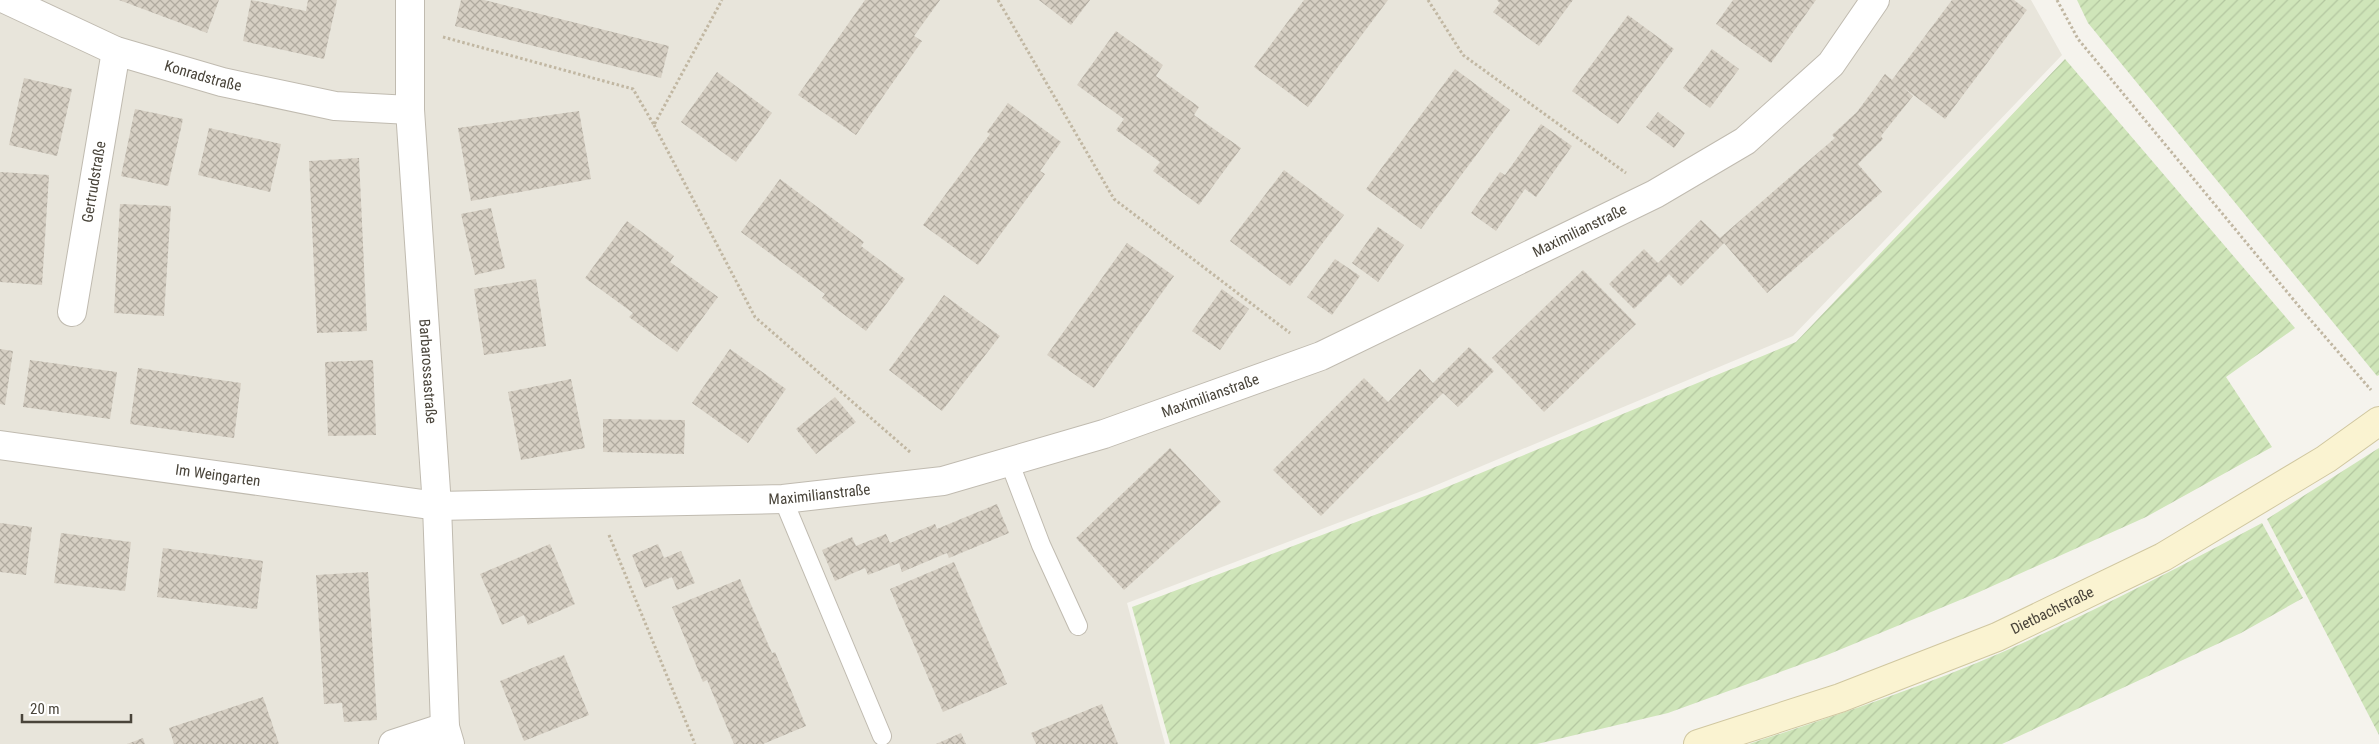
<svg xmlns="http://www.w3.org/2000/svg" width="2379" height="744" viewBox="0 0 2379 744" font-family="'Roboto Condensed',sans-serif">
<defs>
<pattern id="garden-furrows" width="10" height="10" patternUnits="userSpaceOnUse" patternTransform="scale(1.25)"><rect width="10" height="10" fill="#cfe5b9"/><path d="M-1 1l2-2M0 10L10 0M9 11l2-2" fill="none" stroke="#b3c6a0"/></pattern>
<pattern id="building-cross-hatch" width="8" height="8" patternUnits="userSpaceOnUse" patternTransform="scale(1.25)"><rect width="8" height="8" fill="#d6cfc3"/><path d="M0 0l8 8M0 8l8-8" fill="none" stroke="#b0aa9f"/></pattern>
</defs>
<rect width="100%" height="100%" fill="#f5f3ed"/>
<path fill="#e8e5db" d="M0 0H2031L2062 55 1793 336 1427 489 1127 603 1165 744H0Z"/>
<g fill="url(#garden-furrows)">
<path d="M2077 0H2379V375L2377 376 2088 23Z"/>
<path d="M2065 59 2295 328 2226 377 2272 447 2146 517 1977 593 1827 655 1668 713 1537 744H1170L1132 607 1430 494 1796 342Z"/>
<path d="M2379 448V735L2267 519Z"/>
<path d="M2262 523 2303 598 2241 633 2002 744H1749C1835 716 1922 687 2005 651 2093 612 2178 568 2262 523Z"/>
</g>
<g fill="url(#building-cross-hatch)">
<path d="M119 0H219L207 33Z"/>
<path d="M251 0 306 11 308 0H337L324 59 243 41Z"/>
<path d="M461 0H484L669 46 661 78 455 26Z"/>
<path d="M865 0H940L914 36 922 41 856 135 798 95Z"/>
<path d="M1039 0H1090L1071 25Z"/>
<path d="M1304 0H1388L1308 107 1254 67Z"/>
<path d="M1497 0H1573L1539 46 1493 12 1500 3Z"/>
<path d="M1733 0H1816L1771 63 1716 24Z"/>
<path d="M1952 0H2014L2027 10 1945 119 1903 87 1913 96 1881 136 1883 139 1858 164 1882 192 1767 293 1724 243 1681 286 1669 274 1634 309 1609 284 1644 249 1658 263 1701 220 1720 238 1835 138 1832 135 1857 112 1885 74 1892 80Z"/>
<path d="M1628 15 1674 49 1618 124 1572 91Z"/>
<path d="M1116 31 1163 65 1156 76 1199 107 1194 115 1241 148 1199 205 1153 171 1160 162 1116 130 1124 119 1077 85Z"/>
<path d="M1712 49 1739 69 1710 108 1683 88Z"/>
<path d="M1455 69 1510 110 1421 229 1366 189Z"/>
<path d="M717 72 772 113 736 162 681 122Z"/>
<path d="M24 78 72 89 57 156 9 145Z"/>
<path d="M1008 103 1061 142 1040 171 1045 174 978 265 923 225 990 134 987 132Z"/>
<path d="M135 109 183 119 168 186 121 176Z"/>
<path d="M579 111 591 179 471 201 458 128Z"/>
<path d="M1658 112 1685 133 1674 148 1646 127Z"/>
<path d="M1541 124 1572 146 1536 197 1525 189 1496 231 1471 213 1500 172 1505 175Z"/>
<path d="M209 128 281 144 270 192 198 175Z"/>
<path d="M359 158 367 331 317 333 309 161Z"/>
<path d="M1284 170 1344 215 1290 286 1230 241Z"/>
<path d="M0 172 49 175 42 285 0 282Z"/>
<path d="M780 179 864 242 861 246 905 279 866 331 822 298 825 294 741 232Z"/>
<path d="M120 204 171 206 164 316 114 313Z"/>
<path d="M491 208 505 268 475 275 461 214Z"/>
<path d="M627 221 674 256 670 262 718 297 677 352 629 317 633 313 585 278Z"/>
<path d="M1378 227 1404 245 1378 282 1352 263Z"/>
<path d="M1127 243 1174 276 1094 388 1047 355Z"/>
<path d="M1335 259 1360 276 1332 315 1307 297Z"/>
<path d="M1583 270 1636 324 1544 412 1492 358Z"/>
<path d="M536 279 546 346 484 355 474 289Z"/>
<path d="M1222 289 1249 309 1220 350 1192 331Z"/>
<path d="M944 295 1000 336 942 411 889 370Z"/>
<path d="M1469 347 1494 371 1458 407 1443 393 1321 516 1273 470 1364 378 1388 402 1420 369 1433 383Z"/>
<path d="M0 349 13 351 5 405 0 404Z"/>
<path d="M730 349 786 389 748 443 692 403Z"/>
<path d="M30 360 117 372 110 419 23 407Z"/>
<path d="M373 360 376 435 328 436 325 362Z"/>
<path d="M138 368 241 383 234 438 130 424Z"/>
<path d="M571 379 585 448 521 460 508 392Z"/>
<path d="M835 397 856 422 816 454 796 429Z"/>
<path d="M603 419 685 420 684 454 603 452Z"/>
<path d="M1170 448 1221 502 1124 590 1076 538Z"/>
<path d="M997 504 1009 533 949 558 947 553 902 572 899 563 868 575 865 568 835 581 822 550 852 537 856 546 886 534 890 543 935 524 937 529Z"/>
<path d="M0 523 32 527 26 575 0 572Z"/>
<path d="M61 533 131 542 125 591 54 583Z"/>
<path d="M550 544 575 604 528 625 524 615 502 625 480 574Z"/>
<path d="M658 544 664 558 681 551 695 583 677 590 672 577 645 588 632 555Z"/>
<path d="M163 548 263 561 257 609 157 597Z"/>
<path d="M954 562 1007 684 943 712 890 589Z"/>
<path d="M368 572 377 720 344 722 342 703 324 704 316 575Z"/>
<path d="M740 579 772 653 775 652 806 726 763 744H734L707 680 703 682 672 607Z"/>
<path d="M564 655 589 715 524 741 500 681Z"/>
<path d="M263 697 279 744H174L169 728Z"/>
<path d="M1102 704 1118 744H1036L1031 733Z"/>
<path d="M961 733 966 744H936Z"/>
<path d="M143 738 145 744H127Z"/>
</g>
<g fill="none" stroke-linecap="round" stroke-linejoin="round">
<defs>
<g id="lane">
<path d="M1009 461 1041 545 1078 626"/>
<path d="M783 499 882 736"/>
</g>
<g id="street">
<path id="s1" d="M7 0 116 51 222 82 335 106 410 110"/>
<path id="s2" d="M410 0V110L437 506 445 727 450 744"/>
<path id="s3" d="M72 312 116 51"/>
<path id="s4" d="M0 445 437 506 783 499 943 481 1104 434 1321 356 1655 194 1745 141 1831 64 1875 0"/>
<path d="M393 744 445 727"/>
</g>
<g id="secondary">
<path id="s5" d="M1698 744 1840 698 1997 637 2163 557 2326 459 2379 421"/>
</g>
</defs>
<use href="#lane" stroke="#c0bbb0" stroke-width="20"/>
<use href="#street" stroke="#c0bbb0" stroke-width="30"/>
<use href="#secondary" stroke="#d0c7a0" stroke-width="30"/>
<g stroke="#c1b7a2" stroke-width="3" stroke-dasharray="2.5 2.5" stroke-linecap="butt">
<path d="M998 0 1114 199 1290 333"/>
<path d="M1428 0 1463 55 1626 173"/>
<path d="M2057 0 2078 39 2302 310 2371 390"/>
<path d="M443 37 633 89 654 125 722 0"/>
<path d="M654 125 755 317 910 452"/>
<path d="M609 535 695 744"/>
</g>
<use href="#lane" stroke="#fff" stroke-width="18"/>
<use href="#street" stroke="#fff" stroke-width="28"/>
<use href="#secondary" stroke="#faf3d1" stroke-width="28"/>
</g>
<g text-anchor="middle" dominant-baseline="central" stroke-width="4" stroke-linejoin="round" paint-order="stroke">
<g font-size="15" fill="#49443a" stroke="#fff">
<text stroke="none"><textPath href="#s1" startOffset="211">Konradstraße</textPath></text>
<text stroke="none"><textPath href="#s3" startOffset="132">Gertrudstraße</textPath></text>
<text stroke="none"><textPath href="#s4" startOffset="1634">Maximilianstraße</textPath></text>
<text stroke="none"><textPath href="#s2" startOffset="372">Barbarossastraße</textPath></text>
<text stroke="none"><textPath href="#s4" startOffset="1229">Maximilianstraße</textPath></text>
<text stroke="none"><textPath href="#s4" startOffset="220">Im Weingarten</textPath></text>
<text stroke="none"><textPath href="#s4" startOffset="824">Maximilianstraße</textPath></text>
<text stroke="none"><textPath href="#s5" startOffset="379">Dietbachstraße</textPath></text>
</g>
</g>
<path d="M22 714v8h109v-8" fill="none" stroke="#49443a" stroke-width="2.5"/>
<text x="30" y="714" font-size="15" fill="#49443a" stroke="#ffffff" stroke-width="4" paint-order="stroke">20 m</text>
</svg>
